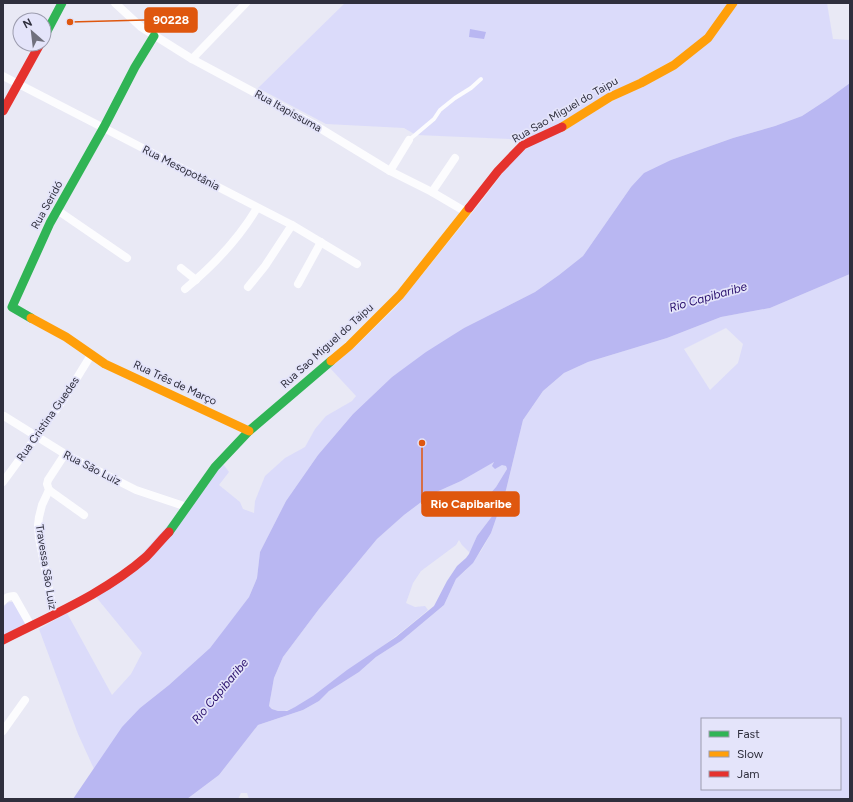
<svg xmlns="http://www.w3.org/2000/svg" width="853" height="802" viewBox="0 0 853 802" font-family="Figtree,sans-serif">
<rect width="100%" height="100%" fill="#e9e9f5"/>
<g fill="#dbdbfa" fill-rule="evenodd">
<path d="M345 3H732L698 46 530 140 416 135 404 128 326 124 258 88Z"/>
<path d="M737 3H827L833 39 850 40V83L828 99 802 116 775 126 733 138 671 160 631 187 583 256 559 275 535 292 464 328 392 377 353 414 318 455 286 501 260 552 257 578 249 597 230 623 210 648 169 685 140 708 94 769 78 734 39 629 67 613 112 695 131 674 142 653 96 597 112 587 223 464 229 472 219 485 240 502 243 509 254 513 255 501 265 476 285 458 305 447 315 429 326 416 352 401 356 396 330 368 356 346 396 307 484 198 512 160 521 152 683 62Z"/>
<path d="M850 274V799H249L247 793H241L238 799H187L219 775 258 725 303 710 319 701 329 691 359 672 376 657 401 641 444 605 456 579 466 570 481 551 491 533 506 490 523 420 543 391 564 373 588 362 667 338 721 317 770 308ZM726 328 743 344 738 363 710 390 684 349ZM702 719H840V789H702Z"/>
<path d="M495 461 506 466 507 469 496 487 489 495 500 494V498L493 515 477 536 470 553 462 545 459 540 456 545 421 571 413 583 406 603 415 607 425 606 428 610C398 636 365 659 332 682 319 692 304 705 288 710 281 713 274 711 269 706L274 678 283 657 319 609 377 539 404 515 432 494 461 481Z"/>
<path d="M10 602H13L26 623 3 638V608L7 603Z"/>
</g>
<g fill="#b9b7f2" fill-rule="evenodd">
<path d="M470 29 486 32 484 39 469 37Z"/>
<path d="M850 83V274L770 308 721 317 667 338 588 362 564 373 543 391 523 420 506 490 491 533 473 563 456 579 444 605 401 641 376 657 359 672 329 691 319 701 303 710 258 725 219 775 187 799H73L122 727 140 708 169 685 210 648 230 622 249 597 257 578 260 552 286 501 318 455 353 414 392 377 426 352 464 328 535 292 559 275 583 256 631 187 644 173 671 160 733 138 775 126 802 116 828 99ZM494 462 492 466 495 469 502 465 506 466 507 469 496 487 489 495V499L493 498 496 494 500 495V498L493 515 477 536 469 554 466 558 457 566 447 581 434 606 396 637 347 670 313 696 295 707 287 711H278L272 709 269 706 274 678 283 657 319 609 377 539 404 515 432 494 461 481Z"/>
</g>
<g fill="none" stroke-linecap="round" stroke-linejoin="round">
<path stroke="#fcfcfe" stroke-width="4" d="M409 140 434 119 440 110 455 98 471 88 481 79"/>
<g stroke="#fcfcfe" stroke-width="8">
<path d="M115 3 141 27 192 59 313 124 390 171 432 192 466 212"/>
<path d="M192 59 246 3"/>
<path d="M3 76 292 225 357 264"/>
<path d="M390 171 409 140"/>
<path d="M432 192 455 158"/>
<path d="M57 210 127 258"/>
<path d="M181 268 196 280"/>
<path d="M298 284 321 242"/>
<path d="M248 287 265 266 292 225"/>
<path d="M185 289C214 265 238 240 257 208"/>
<path d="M4 416 65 454 136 490 187 507"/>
<path d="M3 482 64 399 91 355"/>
<path d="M49 490 84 515"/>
<path d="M3 601C6 597 9 596 14 596L31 626"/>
<path d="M54 615 39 538 38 525 39 517 42 505 49 490 47 484 48 480 65 454"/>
<path d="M3 731 25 700"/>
</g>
<g stroke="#30b455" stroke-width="9">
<path d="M44 37 62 3"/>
<path d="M31 318 12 307 50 223 104 127 135 67 154 36"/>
<path d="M169 532 215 467 249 431 331 361"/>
</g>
<g stroke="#ff9f0a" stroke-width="9">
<path d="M562 127 610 97 641 83 674 65 708 38 733 3"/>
<path d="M31 318 66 337 105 364 249 431"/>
<path d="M331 361 349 346 400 295 469 208"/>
</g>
<g stroke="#e5322d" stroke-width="9">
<path d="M3 111 40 44"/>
<path d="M469 208 498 171 523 145 562 127"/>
<path d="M3 640C52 615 105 593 146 557 154 549 161 540 169 532"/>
</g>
</g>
<g text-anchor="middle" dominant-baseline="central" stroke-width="3.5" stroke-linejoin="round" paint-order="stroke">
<g font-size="11" fill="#2f2f3d" stroke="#e4e4fa">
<text transform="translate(565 110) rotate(-30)">Rua Sao Miguel do Taipu</text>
<text transform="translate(288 111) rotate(29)">Rua Itapissuma</text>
<text transform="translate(181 168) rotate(27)">Rua Mesopotânia</text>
<text transform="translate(47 205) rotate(-61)">Rua Seridó</text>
<text transform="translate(327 346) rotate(-42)">Rua Sao Miguel do Taipu</text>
<text transform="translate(175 383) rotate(25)">Rua Três de Março</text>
<text transform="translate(48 419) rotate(-55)">Rua Cristina Guedes</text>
<text transform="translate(92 468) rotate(27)">Rua São Luiz</text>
<text transform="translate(46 567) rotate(81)">Travessa São Luiz</text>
</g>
<g font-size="12" font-style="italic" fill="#290f6c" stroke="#e4e4fa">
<text transform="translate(708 297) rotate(-16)">Rio Capibaribe</text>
<text transform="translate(220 691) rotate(-50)">Rio Capibaribe</text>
</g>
</g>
<path fill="none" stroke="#df570e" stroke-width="1.5" d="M70 22L145 20M422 443L422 504"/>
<g fill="#df570e" stroke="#e4e4fa" stroke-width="1.5">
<circle cx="70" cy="22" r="4"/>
<circle cx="422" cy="443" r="4"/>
</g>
<g fill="#df570e" stroke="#df570e" stroke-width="1.5">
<rect x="145" y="8" width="52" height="24" rx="4"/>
<rect x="422" y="492" width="97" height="24" rx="4"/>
</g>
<g font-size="12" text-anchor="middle" font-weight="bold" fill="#fff">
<text x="171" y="24">90228</text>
<text x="471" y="508">Rio Capibaribe</text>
</g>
<rect width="853" height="802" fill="none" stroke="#2f2f3d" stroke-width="8"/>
<rect x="701" y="718" width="140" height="72" fill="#e4e4fa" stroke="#9c9cae"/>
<rect x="709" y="731" width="20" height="6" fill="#30b455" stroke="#9c9cae"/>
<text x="737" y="738" font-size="12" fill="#2f2f3d">Fast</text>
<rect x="709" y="751" width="20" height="6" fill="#ff9f0a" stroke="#9c9cae"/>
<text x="737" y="758" font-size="12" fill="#2f2f3d">Slow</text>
<rect x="709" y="771" width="20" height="6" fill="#e5322d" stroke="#9c9cae"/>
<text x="737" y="778" font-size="12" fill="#2f2f3d">Jam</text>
<g transform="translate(32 32) rotate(332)"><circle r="19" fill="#e4e4fa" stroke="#9c9cae"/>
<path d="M0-3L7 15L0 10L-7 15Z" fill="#70707d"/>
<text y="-6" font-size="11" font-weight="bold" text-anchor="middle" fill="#2f2f3d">N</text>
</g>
</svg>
